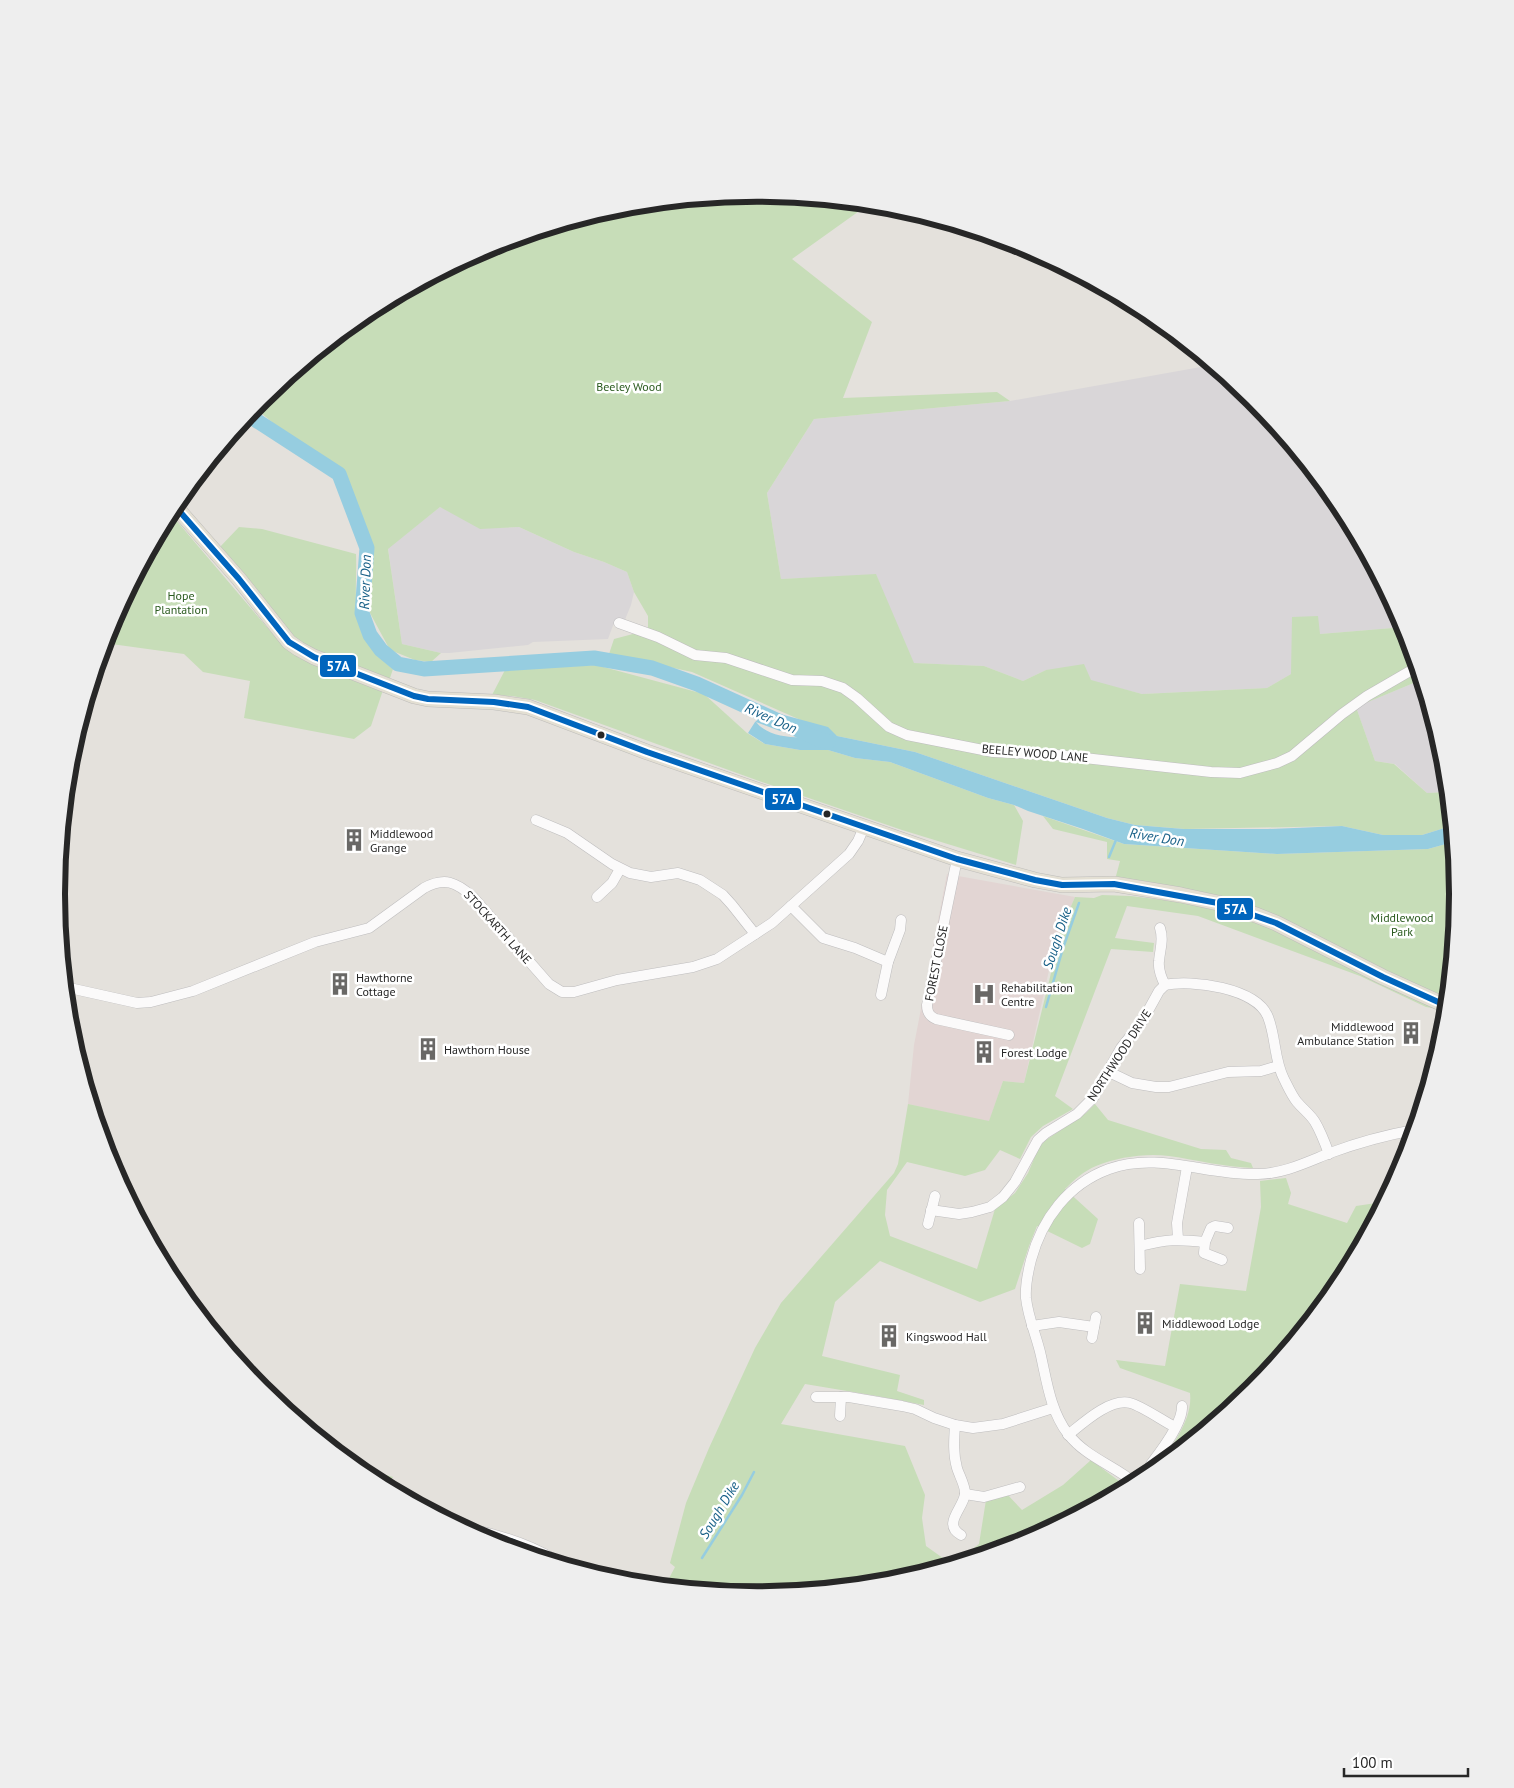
<svg xmlns="http://www.w3.org/2000/svg" width="1514" height="1788" viewBox="0 0 1514 1788" font-family="'PT Sans',sans-serif">
<rect width="100%" height="100%" fill="#e4e1dc"/>
<g fill="#d9d6d8">
<path d="M1212 365 1253 399 1340 505 1405 627 1320 634 1291 674 1267 688 1142 694 1046 670 1023 681 984 666 913 663 876 575 781 579 767 493 814 419 1010 401Z"/>
<path d="M440 507 493 528 519 527 574 552 604 562 627 572 634 592 631 605 624 622 615 620 608 639 533 642 528 645 449 653H441L402 644 388 548Z"/>
<path d="M1421 680 1444 758 1448 792 1427 793 1395 764 1375 761 1356 707Z"/>
</g>
<path fill="#e2d5d3" d="M947 874 1075 897 1055 943 1024 1083 1003 1081 989 1122 908 1104 914 1045Z"/>
<g fill="#c7ddb8">
<path d="M757 193 869 204 792 259 872 322 843 398 997 392 1010 401 814 419 767 493 781 579 876 574 914 663 984 666 1023 681 1046 670 1084 664 1091 680 1142 694 1267 688 1291 674 1292 617 1318 616 1320 634 1405 627 1421 680 1356 707 1375 761 1394 764 1427 793 1448 792 1451 826 1422 835H1383L1342 826 1185 829 1135 825 1107 818 915 752 837 736 692 672 609 654 614 639 648 630V616L634 592 627 572 604 562 574 552 519 527 480 529 440 507 388 549 402 644 441 653 431 662 415 660 390 650 370 613V570L353 499 316 459 254 407 262 398 368 311 489 246 621 207Z"/>
<path d="M170 513 277 639 299 658 383 690 371 726 354 739 244 718 250 681 203 672 184 654 104 643 110 626Z"/>
<path d="M239 527 262 529 356 554C357 573 354 603 358 620 362 641 378 657 393 669L389 681 327 658 294 638 219 548Z"/>
<path d="M596 665 704 694 747 733 765 744 800 750H828L855 758 890 762 988 798 1014 805 1023 821 1016 865 902 830 759 781 535 700 512 696 492 695 505 670Z"/>
<path d="M1043 816 1124 844 1277 854 1428 849 1453 842 1458 894 1447 1000 1263 912 1112 881 1116 876 1120 861 1107 859V842L1053 829Z"/>
<path d="M1102 895 1131 896 1195 904 1249 919 1299 941 1438 1009 1426 1007 1360 976 1198 916 1127 906 1115 938 1154 943 1153 952 1111 949 1055 1096 1073 1109 1043 1126 1031 1137 1020 1159 1000 1150 985 1170 965 1176 907 1162 887 1190 885 1215 890 1236 977 1269 995 1209 1015 1193 1028 1173 1039 1147 1046 1140 1086 1113 1095 1104 1108 1120 1201 1149 1226 1150 1231 1158 1251 1163 1253 1168C1224 1167 1197 1160 1169 1156 1146 1153 1118 1157 1096 1166 1084 1171 1074 1180 1065 1189L1098 1219 1090 1244 1082 1248 1037 1226 1029 1246 1015 1289 980 1302 880 1261 835 1302 822 1356 900 1375 897 1391 924 1400V1405L877 1396 805 1384 781 1424 905 1446 925 1495 922 1518 926 1546 947 1561 961 1558 979 1544 986 1500 1006 1493 1022 1510 1063 1485 1091 1460 1127 1487 1025 1542 893 1581 757 1595 665 1586 675 1567 670 1563 686 1503 709 1448 755 1348 781 1303 894 1173 898 1164 908 1104 989 1121 1003 1081 1024 1083 1053 965 1055 943 1075 897 1094 898Z"/>
<path d="M1286 1178 1291 1193 1288 1204 1347 1223 1356 1206 1383 1202 1339 1284 1252 1390 1158 1467C1172 1445 1193 1420 1190 1393L1120 1368 1116 1360 1165 1366 1180 1284 1246 1291 1261 1207 1260 1181Z"/>
<path d="M354 1466 393 1477 387 1487 367 1476Z"/>
</g>
<path fill="#96cde0" fill-rule="evenodd" d="M769 711 828 727 837 736 915 752 1107 818 1135 825 1184 829H1268L1342 826 1383 835H1422L1451 826 1453 842 1428 849 1277 854 1124 844 1083 829 1028 811 1014 805 988 798 890 762 855 758 828 750H800L765 744 748 733 755 722ZM756 722 780 731H799L811 737C792 738 768 737 756 722Z"/>
<g fill="none" stroke-linecap="round" stroke-linejoin="round">
<g stroke="#96cde0" stroke-width="2.5">
<path d="M1109 857 1116 840"/>
<path d="M1046 1007 1063 948 1079 903"/>
<path d="M702 1558 742 1495 754 1472"/>
</g>
<path stroke="#96cde0" stroke-width="15" d="M248 415 339 474 367 548 362 613 370 635 381 650 398 664 424 669 594 658 652 668 697 684 818 739 828 742"/>
<defs>
<g id="street">
<path d="M619 623 658 637 695 655 726 658 792 680 822 681 843 688 857 698 889 727 907 735 993 752 1057 755 1211 772 1240 773 1277 763 1292 756 1342 714 1367 696 1417 667"/>
<path d="M536 820 567 833 612 864 630 873 651 877 678 873 700 880 723 895 732 905 755 934"/>
<path d="M957 859 927 1005C927 1012 929 1016 936 1019L1009 1035"/>
<path d="M597 897 612 883 620 869"/>
<path d="M791 906 823 938 855 948 888 962"/>
<path d="M1160 928C1164 940 1160 949 1159 961 1158 969 1161 977 1165 985 1191 979 1257 988 1268 1017 1276 1037 1274 1060 1284 1079 1288 1087 1292 1096 1297 1102 1303 1109 1311 1115 1315 1122 1321 1132 1325 1143 1329 1154"/>
<path d="M65 987 137 1003 151 1002 193 991 315 942 369 928 424 888C445 877 456 882 473 897L549 984 562 992H574L617 980 693 967 717 959 772 923 791 906 849 854 858 841 864 827"/>
<path d="M881 995 888 962 900 930 901 920"/>
<path d="M1109 1072 1132 1083 1156 1087H1169L1228 1072 1261 1071 1278 1066"/>
<path d="M931 1210 959 1214 972 1212 990 1207 1003 1197 1015 1182 1038 1140 1046 1133 1077 1114 1093 1098 1121 1048 1143 1020 1159 991 1165 985"/>
<path d="M1139 1223 1140 1269"/>
<path d="M928 1224 935 1196"/>
<path d="M1178 1239 1177 1223 1187 1167"/>
<path d="M1140 1246C1167 1239 1178 1239 1205 1242"/>
<path d="M1222 1260 1204 1253 1205 1242 1211 1228 1215 1226 1228 1228"/>
<path d="M1032 1326 1059 1322 1094 1327"/>
<path d="M1092 1338 1096 1317"/>
<path d="M816 1397H849L902 1406 915 1409 934 1418 955 1425 973 1428 1003 1424 1053 1408"/>
<path d="M840 1416 841 1397"/>
<path d="M955 1425C954 1440 953 1454 957 1468 959 1475 966 1487 965 1494 963 1509 942 1524 961 1535"/>
<path d="M1068 1435C1083 1423 1110 1398 1130 1403 1142 1406 1163 1421 1175 1427"/>
<path d="M1151 1464C1161 1451 1183 1423 1182 1406"/>
<path d="M1135 1483C1113 1465 1086 1457 1068 1434 1051 1412 1047 1383 1041 1356 1037 1337 1028 1318 1026 1298 1025 1285 1028 1272 1031 1260 1042 1219 1068 1184 1109 1169 1158 1151 1208 1176 1258 1174 1283 1174 1307 1162 1330 1153 1357 1143 1386 1135 1414 1130"/>
<path d="M965 1494 984 1497 1020 1487"/>
</g>
<path id="secondary" d="M470 1531C500 1537 526 1545 553 1561"/>
<path id="primary" d="M174 505 239 579 289 642 299 649 314 657 414 696 428 699 494 702 528 707 647 752 957 859 1035 880 1062 885 1114 884 1181 895 1218 903 1256 915 1276 923 1383 977 1447 1006"/>
</defs>
<use href="#street" stroke="#bebdbe" stroke-width="11"/>
<use href="#secondary" stroke="#bebdbe" stroke-width="15"/>
<use href="#primary" stroke="#bebdbb" stroke-width="16"/>
<use href="#street" stroke="#fbfafa" stroke-width="10"/>
<use href="#secondary" stroke="#fbfafa" stroke-width="14"/>
<use href="#primary" stroke="#e3dfd3" stroke-width="15"/>
<defs>
<g id="bus-1">
<path d="M174 505 239 579 289 642 314 657 414 696 428 699 494 702 528 707 647 752 957 859 1035 880 1062 885 1114 884 1218 903 1276 923 1383 977 1447 1006"/>
<path d="M470 1531 513 1542 552 1561"/>
</g>
</defs>
<use href="#bus-1" stroke="#fff" stroke-width="10"/>
<use href="#bus-1" stroke="#0065bd" stroke-width="6"/>
</g>
<defs>
<symbol id="building-bare" viewBox="-9 -9 18 18"><path d="M-4-6H4V6H1V3H-1V6H-4ZM-2.5-4.3h1.7v1.8h-1.7ZM.8-4.3h1.7v1.8H.8ZM-2.5-1h1.7V.8h-1.7ZM.8-1h1.7V.8H.8Z" fill="#696866" stroke="#fff" stroke-width="2.5" paint-order="stroke"/></symbol>
<symbol id="hospital-bare" viewBox="-9 -9 18 18"><path d="M-5-5h3v3.5h4V-5h3V5h-3V1.5h-4V5h-3Z" fill="#696866" stroke="#fff" stroke-width="2.5" paint-order="stroke"/></symbol>
</defs>
<g fill-rule="evenodd">
<use href="#building-bare" x="338" y="824" width="32" height="32"/>
<use href="#building-bare" x="324" y="968" width="32" height="32"/>
<use href="#hospital-bare" x="968" y="978" width="32" height="32"/>
<use href="#building-bare" x="1395" y="1017" width="32" height="32"/>
<use href="#building-bare" x="412" y="1033" width="32" height="32"/>
<use href="#building-bare" x="968" y="1036" width="32" height="32"/>
<use href="#building-bare" x="1129" y="1307" width="32" height="32"/>
<use href="#building-bare" x="873" y="1320" width="32" height="32"/>
</g>
<g fill="#272727" stroke="#fff" stroke-width="2">
<circle cx="601" cy="735" r="4.5"/>
<circle cx="827" cy="814" r="4.5"/>
</g>
<g text-anchor="middle" dominant-baseline="central" stroke-width="5" stroke-linejoin="round" paint-order="stroke">
<g font-size="12" fill="#2b5b1f" stroke="#fff">
<text x="629" y="386">Beeley Wood</text>
<text x="181" y="595">Hope<tspan x="181" dy="14">Plantation</tspan></text>
<text x="1402" y="917">Middlewood<tspan x="1402" dy="14">Park</tspan></text>
</g>
<g font-size="12" fill="#272727" stroke="#fff">
<text transform="translate(1035 753) rotate(5)">BEELEY WOOD LANE</text>
<text transform="translate(498 927) rotate(48)">STOCKARTH LANE</text>
<text transform="translate(936 963) rotate(-79)">FOREST CLOSE</text>
<text transform="translate(1119 1055) rotate(-57)">NORTHWOOD DRIVE</text>
</g>
<g font-size="12" fill="#272727" stroke="#fff" text-anchor="start">
<text x="370" y="833">Middlewood<tspan x="370" dy="14">Grange</tspan></text>
<text x="356" y="977">Hawthorne<tspan x="356" dy="14">Cottage</tspan></text>
<text x="1001" y="987">Rehabilitation<tspan x="1001" dy="14">Centre</tspan></text>
<text x="1394" y="1026" text-anchor="end">Middlewood<tspan x="1394" dy="14">Ambulance Station</tspan></text>
<text x="444" y="1049">Hawthorn House</text>
<text x="1001" y="1052">Forest Lodge</text>
<text x="1162" y="1323">Middlewood Lodge</text>
<text x="906" y="1336">Kingswood Hall</text>
</g>
<g font-size="14" font-style="italic" fill="#196188" stroke="#fff">
<text transform="translate(365 582) rotate(-88)">River Don</text>
<text transform="translate(771 718) rotate(24)">River Don</text>
<text transform="translate(1157 837) rotate(9)">River Don</text>
<text transform="translate(1057 938) rotate(-72)">Sough Dike</text>
<text transform="translate(719 1510) rotate(-59)">Sough Dike</text>
</g>
</g>
<path d="M0 0H1514V1788H0ZM65 894a692 692 0 1 1 1384 0a692 692 0 1 1-1384 0Z" fill="#eee" fill-rule="evenodd"/>
<path fill="none" stroke="#272727" stroke-width="6" d="M65 894a692 692 0 1 1 1384 0a692 692 0 1 1-1384 0Z"/>
<g stroke="#fff" stroke-width="2">
<rect x="319" y="654" width="38" height="24" rx="5" fill="#0065bd"/>
<rect x="764" y="787" width="38" height="24" rx="5" fill="#0065bd"/>
<rect x="1216" y="897" width="38" height="24" rx="5" fill="#0065bd"/>
</g>
<g font-size="14" text-anchor="middle" font-weight="bold" fill="#fff">
<text x="338" y="671">57A</text>
<text x="783" y="804">57A</text>
<text x="1235" y="914">57A</text>
</g>
<path d="M1344 1768v8h124v-8" fill="none" stroke="#272727" stroke-width="2.5"/>
<text x="1352" y="1768" font-size="15" fill="#272727" stroke="#ffffff" stroke-width="4" paint-order="stroke">100 m</text>
</svg>
